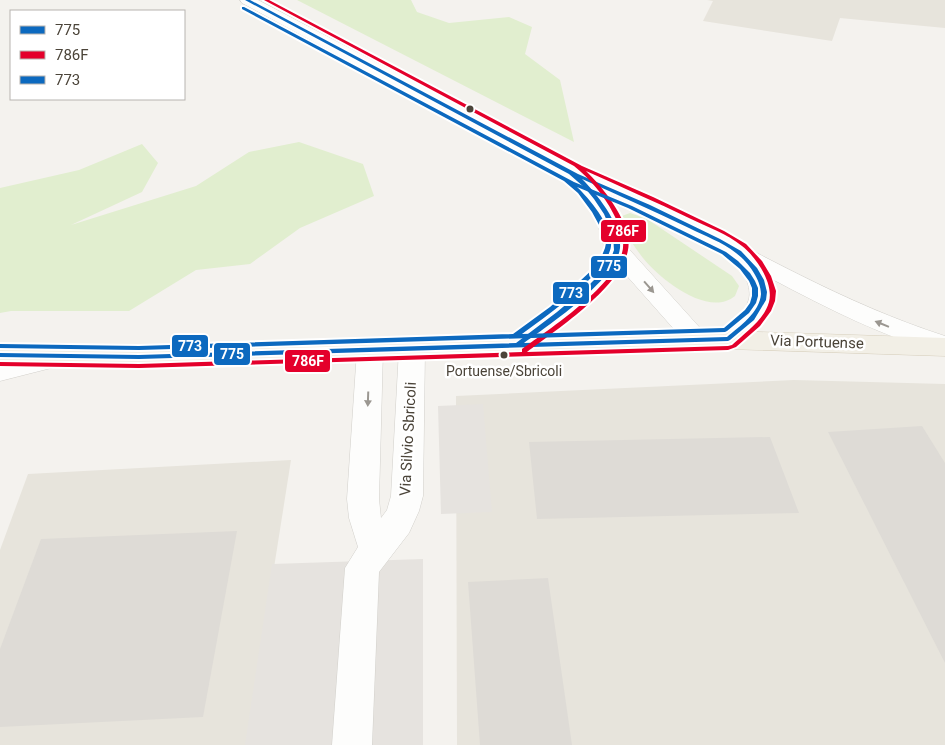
<svg xmlns="http://www.w3.org/2000/svg" width="945" height="745" viewBox="0 0 945 745" font-family="Roboto,sans-serif">
<rect width="100%" height="100%" fill="#f4f2ee"/>
<g fill="#e7e4dc">
<path d="M707 0H945V28L840 18 832 41 703 21 713 1Z"/>
<path d="M794 380 945 384V745H457L456 396Z"/>
<path d="M291 460 246 745H0V550L28 474Z"/>
</g>
<g fill="#e1eecf">
<path d="M297 0H411L417 12 449 23 509 17 532 27 525 54 560 80 574 142Z"/>
<path d="M299 142 363 164 374 196 300 228 250 264 196 270 129 311H11L0 313V188L79 170 142 144 158 163 142 192 71 225 196 186 249 152Z"/>
<path d="M630 213 647 219 732 276 739 286 735 296C708 318 660 279 643 258 635 248 628 237 622 225L620 219 622 216Z"/>
</g>
<g fill="#e6e3df">
<path d="M483 404 492 512 441 514 438 406Z"/>
<path d="M423 559V745H245L272 564Z"/>
</g>
<g fill="#dedbd6">
<path d="M922 426 945 463V663L828 432Z"/>
<path d="M770 437 799 513 537 519 529 442Z"/>
<path d="M237 531 203 717 0 727V649L41 539Z"/>
<path d="M548 578 572 745H480L468 582Z"/>
</g>
<g fill="none" stroke-linecap="round" stroke-linejoin="round">
<defs>
<g id="minor">
<path d="M240 0H258L583 171 627 186 658 201C751 249 845 304 945 336V354C881 336 829 309 770 278 783 301 758 334 737 345 731 349 725 347 719 345L715 339C724 324 745 317 749 299 752 284 741 266 729 256 719 248 704 243 692 237 662 221 632 203 600 191L617 213 628 248 710 339 706 345 697 348 688 345 619 267 595 295 528 351 519 353 510 351 506 344 510 337C544 311 583 288 605 250L595 214 569 180 242 3Z"/>
<path d="M412 340 421 342 425 349 423 496 419 511 409 533 379 572 372 745H332L345 568 358 547 349 518 347 499 357 350 361 343 370 341 379 343 383 350 379 499 381 518 387 510 391 496 399 349 403 342Z"/>
<path d="M57 347 67 350 70 357 67 364 0 381V361Z"/>
</g>
<path id="major" d="M697 330 945 338V356L697 348 139 367 0 364V346L139 347Z"/>
</defs>
<use href="#minor" stroke="#d2d0cb" stroke-width="1"/>
<use href="#major" stroke="#d6cebb" stroke-width="1"/>
<use href="#minor" fill="#fdfdfc" fill-rule="evenodd"/>
<use href="#major" fill="#f2efe6" fill-rule="evenodd"/>
<defs>
<path id="bus-1" d="M245 0H250L578 174 650 205 720 239 741 251 757 268 764 280 767 292 766 300 754 320 730 340 728 341 139 359 0 357V353L139 355 516 343 557 312 588 286 601 273 610 261 614 250 613 235 604 214 594 199 585 188 569 174ZM582 179C618 195 654 211 689 228 705 236 722 242 736 253 747 261 761 279 761 294 760 312 739 327 727 337L524 343C549 325 617 279 620 248 622 225 597 194 582 179Z"/>
<path id="bus-2" d="M264 0H269L582 166 653 197 724 231 746 244 762 261 771 276 776 291 775 301 771 311 760 326 736 347 728 350 139 368 0 366V362L139 364 522 352V349C551 328 613 287 622 253 626 240 619 224 613 213 604 195 590 179 574 166ZM586 171C621 187 656 202 691 219 708 227 727 234 742 246 756 257 774 283 769 302 764 320 746 332 732 345L728 346 527 352C555 331 622 286 628 250 633 225 604 188 586 171Z"/>
<path id="bus-3" d="M242 7H244L574 182 632 206 726 252 738 261 750 273 755 281 758 288V296L756 303 749 313 727 331 725 332 139 350 0 348V344L139 346 513 334 550 307 580 281 593 269 601 258 605 248 606 243 604 234 592 212 578 193 564 181 242 9ZM577 187 628 208 722 254 740 269 749 281 752 288V296L750 303 745 310 724 328 522 334C544 318 608 273 611 246 613 227 590 199 577 187Z"/>
</defs>
<use href="#bus-1" stroke="#fff" stroke-width="4"/>
<use href="#bus-2" stroke="#fff" stroke-width="4"/>
<use href="#bus-3" stroke="#fff" stroke-width="4"/>
<use href="#bus-1" fill="#0c69bf" fill-rule="evenodd"/>
<use href="#bus-2" fill="#e4002b" fill-rule="evenodd"/>
<use href="#bus-3" fill="#0c69bf" fill-rule="evenodd"/>
</g>
<defs><path id="oneway-solid" d="M-6-.8H1V-3.2L6.5 0L1 3.2V.8H-6Z" transform="scale(1.25)"/></defs>
<g fill="#9b9791">
<use href="#oneway-solid" transform="translate(649 287) rotate(49)"/>
<use href="#oneway-solid" transform="translate(882 324) rotate(-158)"/>
<use href="#oneway-solid" transform="translate(368 399) rotate(92)"/>
</g>
<g fill="#4b4439" stroke="#fff" stroke-width="2">
<circle cx="470" cy="109" r="4.5"/>
<circle cx="504" cy="355" r="4.5"/>
</g>
<g text-anchor="middle" dominant-baseline="central" stroke-width="5" stroke-linejoin="round" paint-order="stroke">
<g font-size="14" fill="#4b4439" stroke="#fff">
<text x="504" y="371">Portuense/Sbricoli</text>
</g>
<g font-size="15" fill="#4b4439" stroke="#fff">
<text transform="translate(817 342) rotate(2)">Via Portuense</text>
<text transform="translate(408 439) rotate(-87)">Via Silvio Sbricoli</text>
</g>
</g>
<g stroke="#fff" stroke-width="2">
<rect x="600" y="219" width="47" height="24" rx="5" fill="#e4002b"/>
<rect x="590" y="255" width="38" height="24" rx="5" fill="#0c69bf"/>
<rect x="552" y="281" width="38" height="24" rx="5" fill="#0c69bf"/>
<rect x="171" y="334" width="38" height="24" rx="5" fill="#0c69bf"/>
<rect x="213" y="342" width="38" height="24" rx="5" fill="#0c69bf"/>
<rect x="284" y="349" width="47" height="24" rx="5" fill="#e4002b"/>
</g>
<g font-size="14" text-anchor="middle" font-weight="bold" fill="#fff">
<text x="623" y="236">786F</text>
<text x="609" y="271">775</text>
<text x="571" y="298">773</text>
<text x="190" y="351">773</text>
<text x="232" y="359">775</text>
<text x="308" y="366">786F</text>
</g>
<rect x="10" y="10" width="175" height="90" fill="#ffffff" stroke="#b7b4b0"/>
<rect x="20" y="26" width="25" height="8" fill="#0c69bf" stroke="#b7b4b0"/>
<text x="55" y="35" font-size="15" fill="#4b4439">775</text>
<rect x="20" y="51" width="25" height="8" fill="#e4002b" stroke="#b7b4b0"/>
<text x="55" y="60" font-size="15" fill="#4b4439">786F</text>
<rect x="20" y="76" width="25" height="8" fill="#0c69bf" stroke="#b7b4b0"/>
<text x="55" y="85" font-size="15" fill="#4b4439">773</text>
</svg>
